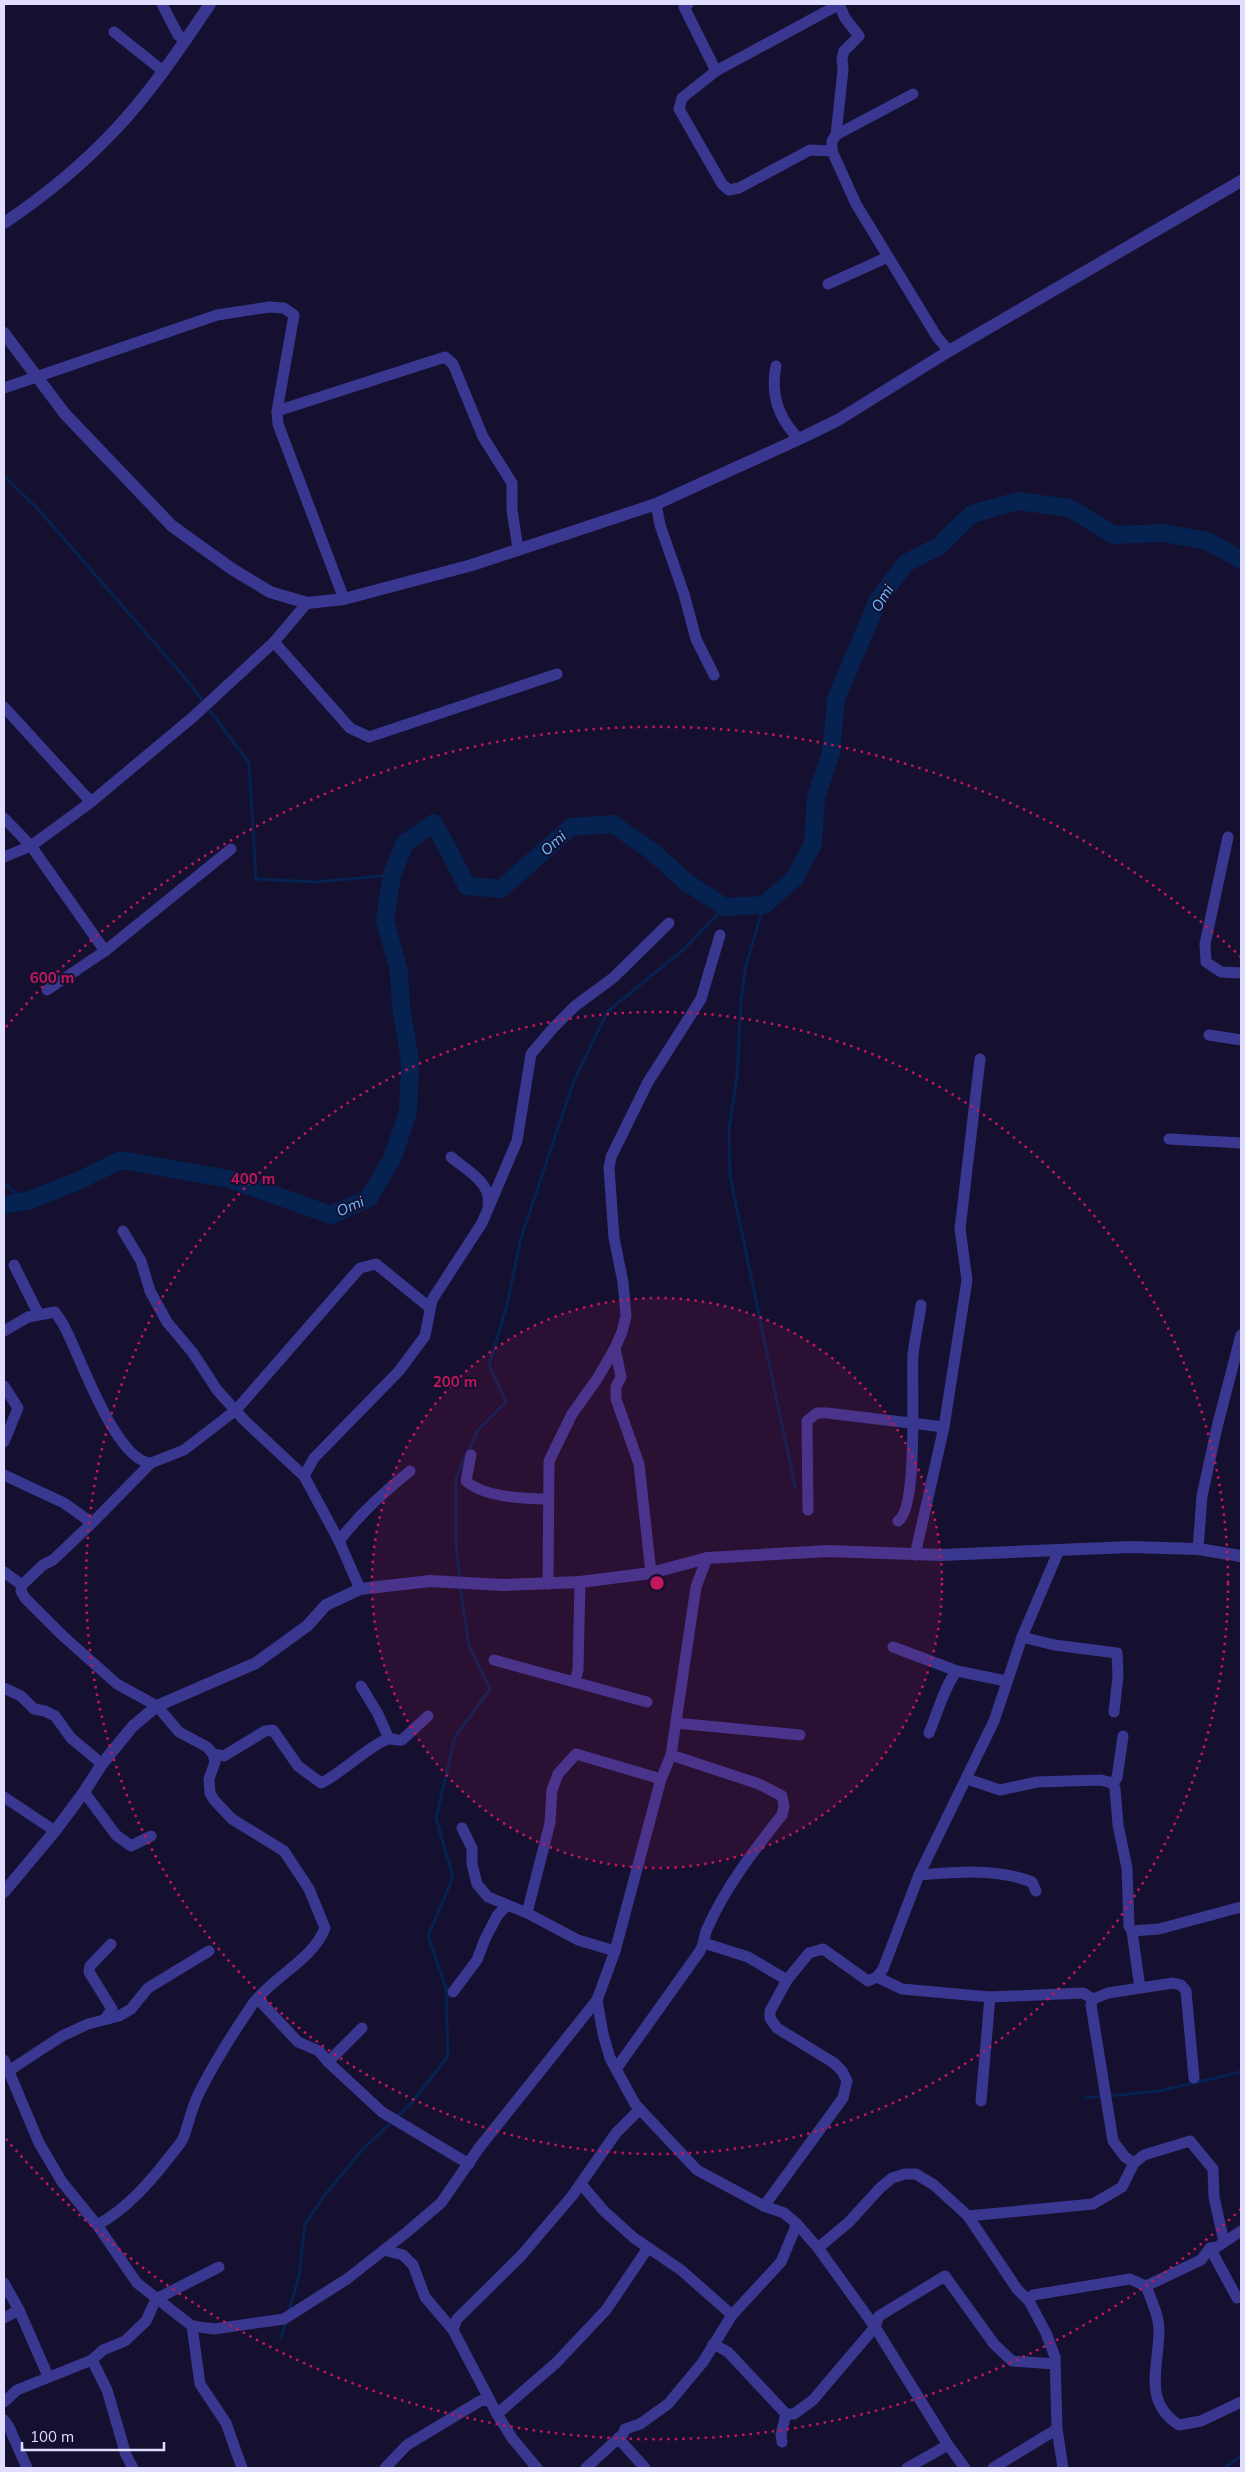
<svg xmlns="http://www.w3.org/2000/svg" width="1245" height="2472" viewBox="0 0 1245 2472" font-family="Mulish,sans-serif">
<rect width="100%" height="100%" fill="#15102f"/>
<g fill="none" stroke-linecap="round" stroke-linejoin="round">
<g stroke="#062251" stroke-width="3">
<path d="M4 476 37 508 186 679 249 763 256 879 316 882 392 875"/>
<path d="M764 905 746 965 741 1001 737 1077 729 1129 730 1176 795 1487"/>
<path d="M4 1184 27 1201"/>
<path d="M460 1580 456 1545V1477L478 1430 506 1402 489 1365 507 1305 521 1238 573 1083 607 1012 684 949 725 907"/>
<path d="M1109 2096 1159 2091 1241 2072"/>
<path d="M1086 2098 1102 2096"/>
<path d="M396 2117 411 2104 448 2056 446 1988 428 1936 453 1877 436 1818 455 1737 490 1689 469 1646 460 1586"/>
<path d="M289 2311 299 2276 305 2224 325 2195 362 2150 392 2122"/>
<path d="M281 2338 286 2322"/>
<path d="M1224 2468 1241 2456"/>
</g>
<path stroke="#062251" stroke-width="18" d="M4 1205 27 1201 78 1181 121 1160 229 1179 331 1215 369 1198 392 1159 408 1112 410 1061 401 1006 399 972 385 920 392 875 405 843 434 823 467 886 501 889 571 827 613 824 653 852 686 882 725 907 764 905 795 878 813 844 816 797 831 753 836 699 878 600 906 563 939 546 972 514 1018 501 1069 508 1114 535 1163 533 1208 541 1241 560"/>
<g stroke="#3a3791" stroke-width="11">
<path d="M162 4 178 35 186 40"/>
<path d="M688 4 684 7 716 71"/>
<path d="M114 32 163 71"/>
<path d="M913 94 836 135 832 141V151L856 204 937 337 949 351"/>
<path d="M836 135 843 70 842 58 844 51 859 36 845 18 839 4"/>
<path d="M832 151 810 150 739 188 729 190 722 184 679 109 682 98 716 71 840 4"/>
<path d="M828 284 888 257"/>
<path d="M776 366C770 395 779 419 799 439"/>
<path d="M4 388 217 315 269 307 284 308 294 315 277 411 278 424 344 599"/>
<path d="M277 411 445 357 453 364 483 437 512 483V510L518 549"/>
<path d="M656 504 660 525 684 594 696 639 714 675"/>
<path d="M274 642 350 728 369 737 557 674"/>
<path d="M4 707 91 802"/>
<path d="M4 818 31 846 105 951"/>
<path d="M1228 837 1205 944 1206 962 1221 972 1241 973"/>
<path d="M4 857 31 846 91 802 193 717 274 642 307 603"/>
<path d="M47 990 105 951 231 849"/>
<path d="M1209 1035 1241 1040"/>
<path d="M1169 1139 1241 1143"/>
<path d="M451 1157C465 1169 492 1183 488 1204"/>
<path d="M123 1231 141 1261 150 1291 167 1322 193 1353 217 1390 245 1421 304 1476 339 1541 360 1589"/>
<path d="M14 1265 38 1313"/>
<path d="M4 1331 28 1317 55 1312C58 1317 63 1323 65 1328 80 1356 116 1462 151 1463"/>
<path d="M615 1348 621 1377 616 1387V1399L639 1464 651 1573"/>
<path d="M4 1386 18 1408 4 1442"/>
<path d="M471 1455 466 1481C484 1497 525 1499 548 1499"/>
<path d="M4 1475 64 1503 92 1523"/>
<path d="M304 1476 314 1458 399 1371 425 1336 432 1300 482 1223 517 1141 531 1054 554 1027 575 1006 613 978 669 923"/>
<path d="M808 1510 807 1421 817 1413H827L944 1427"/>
<path d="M898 1521C919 1508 911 1381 913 1354 915 1338 919 1321 921 1305"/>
<path d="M339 1541C358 1516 385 1491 410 1471"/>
<path d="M1198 1549 1202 1496 1217 1427 1241 1335"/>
<path d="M915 1555 944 1427 967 1280 960 1229 980 1059"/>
<path d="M707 1558 696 1587 671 1755 661 1779 615 1951 597 2000 603 2034 610 2058 635 2104 697 2170 764 2206 784 2213 797 2224 818 2248 875 2327 948 2445 965 2468"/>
<path d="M4 1572 22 1585"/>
<path d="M548 1584 549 1461 572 1414 597 1379 615 1348 622 1332 626 1316 623 1282 614 1238 609 1168 611 1157 648 1082 701 999 720 935"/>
<path d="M1022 1637 1054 1645 1117 1653 1118 1676 1114 1712"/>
<path d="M893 1647 957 1671 1006 1681"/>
<path d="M494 1660 647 1702"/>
<path d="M575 1682 578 1670 580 1582"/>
<path d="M361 1686 378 1714 389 1739"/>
<path d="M4 1688 21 1696 34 1709 45 1711 55 1716 71 1738 102 1764"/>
<path d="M676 1723 800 1735"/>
<path d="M929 1733C936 1717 946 1682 957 1671"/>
<path d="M213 1754 224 1756 265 1731 273 1730 298 1766 321 1783C338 1776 377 1739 390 1739 395 1739 397 1741 402 1740L428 1716"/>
<path d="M967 1779 1000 1790 1037 1782 1101 1780 1112 1783 1115 1788 1118 1825 1127 1868 1129 1926 1132 1931 1140 1988"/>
<path d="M1112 1783 1117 1778 1123 1736"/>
<path d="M84 1792 116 1835 131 1846 151 1836"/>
<path d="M4 1797 55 1831"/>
<path d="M462 1828 472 1848V1864L477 1884 488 1897 527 1913 578 1940 615 1951"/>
<path d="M919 1875C956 1872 996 1868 1032 1882L1036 1891"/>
<path d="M527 1913 550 1823 552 1790 558 1774 576 1754 661 1779"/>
<path d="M1132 1931 1159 1929 1241 1907"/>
<path d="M704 1943 748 1957 787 1980"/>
<path d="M877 1977 902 1989 990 1997 1083 1993 1093 1999"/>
<path d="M453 1992 477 1960 485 1939 497 1916 507 1905"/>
<path d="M258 1999 298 2042 319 2051 328 2062 382 2112 469 2164"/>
<path d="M1093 1999 1108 1993 1173 1983 1181 1985 1186 1991 1194 2078"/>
<path d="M1093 1999 1091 2005 1113 2141 1125 2157 1134 2163"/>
<path d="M105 2019 112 2009 89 1972 90 1966 111 1944"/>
<path d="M4 2060 39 2143 62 2182 97 2225 137 2283 192 2326 200 2384 226 2423 242 2468"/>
<path d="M328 2062 362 2028"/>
<path d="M616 2069 700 1951C704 1944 704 1936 707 1929 725 1888 754 1850 782 1815L784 1806 782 1796 759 1784 671 1755"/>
<path d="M10 2070 62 2036 88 2024 119 2016 131 2009 148 1988 209 1951"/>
<path d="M981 2101 990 1997"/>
<path d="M581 2184 604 2211 634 2238 681 2270 732 2315"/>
<path d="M764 2206 843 2098 847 2081 842 2071 834 2063 777 2028 770 2018V2011L787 1980 809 1953 823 1949 868 1981 877 1977 883 1969 919 1875 994 1721 1022 1637 1059 1550"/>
<path d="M968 2216 1093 2204 1122 2187 1134 2163 1144 2155 1190 2141 1213 2169 1214 2197 1224 2242"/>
<path d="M97 2225C127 2209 150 2182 171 2155 175 2149 182 2143 184 2136 189 2122 192 2107 199 2093 214 2063 233 2033 252 2005 272 1977 313 1960 325 1928L309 1889 284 1851 232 1819 214 1800 210 1793 209 1779 215 1762 213 1754 207 1747 179 1732 157 1706 117 1684 63 1636 25 1598 21 1591 22 1585 43 1565 53 1560 92 1523 151 1463 184 1450 236 1410 360 1268 376 1264 429 1307"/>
<path d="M818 2248 849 2222 880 2188 892 2178 905 2174H916L934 2185 968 2216 1017 2289 1029 2301 1046 2333 1055 2357 1057 2429 1063 2468"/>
<path d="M1210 2248 1237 2298 1241 2297"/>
<path d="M384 2250 403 2255 413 2265 425 2297 453 2330 497 2414 512 2438 537 2468"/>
<path d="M4 2283 19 2310 48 2376"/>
<path d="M1146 2286 1201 2260 1210 2248 1217 2247 1241 2231"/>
<path d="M1029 2301 1033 2295 1130 2279 1146 2286C1151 2300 1159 2315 1159 2330 1159 2367 1142 2401 1179 2425L1201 2421 1241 2402"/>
<path d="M4 2318 19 2310"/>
<path d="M192 2326 214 2329 284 2319 347 2279 407 2232 441 2203 479 2148 597 2000"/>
<path d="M453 2330 457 2319 520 2257 572 2196 616 2133 640 2109"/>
<path d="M713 2344 728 2352 786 2414"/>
<path d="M92 2360 107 2390 126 2455 133 2468"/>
<path d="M4 2402 17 2390 92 2360 103 2350 125 2341 146 2321 156 2299 219 2267"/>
<path d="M497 2414 556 2363 606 2310 648 2248"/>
<path d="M4 2420 9 2427 27 2468"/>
<path d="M618 2438 645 2468"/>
<path d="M782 2442 781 2434 786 2414H794L813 2400 875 2327 879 2316 945 2276 994 2344 1012 2361 1055 2364"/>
<path d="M385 2468 407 2445 480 2401 489 2400"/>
<path d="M586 2468 623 2434 625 2429 640 2424 668 2404 703 2362 732 2315 781 2262 797 2224"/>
<path d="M907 2468 948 2445"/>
<path d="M993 2468 1057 2429"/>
</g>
<g stroke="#3a3791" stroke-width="12">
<path d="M4 223C43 197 83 164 115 130 151 92 181 47 210 4"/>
<path d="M4 333 65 414 172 526 232 569 270 592 307 603 344 599 472 565 656 504 799 439 838 420 949 351 1241 181"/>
<path d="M4 1892 55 1831 84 1792 102 1764 133 1726 157 1706 256 1663 307 1626 326 1605 360 1589 430 1581 504 1585 580 1582 651 1573 707 1558 827 1551 941 1555 1130 1547 1198 1549 1241 1556"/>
</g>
</g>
<circle cx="657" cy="1583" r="285" fill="#c2185b" fill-opacity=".12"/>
<g fill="none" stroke="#c2185b" stroke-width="2.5" stroke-dasharray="2.5 5">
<circle cx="657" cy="1583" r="285"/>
<circle cx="657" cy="1583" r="571"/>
<path d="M1241 2209A856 856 0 0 1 6 2139M6 1027A856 856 0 0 1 1241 957"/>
</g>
<g text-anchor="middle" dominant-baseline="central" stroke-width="4" stroke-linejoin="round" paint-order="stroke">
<g font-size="15" font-style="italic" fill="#6bbbff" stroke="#15102f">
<text transform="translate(882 598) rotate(-58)">Omi</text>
<text transform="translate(553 843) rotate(-41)">Omi</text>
<text transform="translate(350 1206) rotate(-24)">Omi</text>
</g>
</g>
<circle cx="657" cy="1583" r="8" fill="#c2185b" stroke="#15102f" stroke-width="2.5"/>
<g font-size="15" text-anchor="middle" font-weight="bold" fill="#c2185b" stroke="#15102f" stroke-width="4" stroke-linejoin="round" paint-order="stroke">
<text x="52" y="983">600 m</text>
<text x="253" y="1184">400 m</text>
<text x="455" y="1387">200 m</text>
</g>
<rect width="1245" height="2472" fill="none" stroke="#e1ddff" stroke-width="10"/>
<path d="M22 2442v8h142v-8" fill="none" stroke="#e1ddff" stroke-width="2.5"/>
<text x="30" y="2442" font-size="15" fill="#e1ddff" stroke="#15102f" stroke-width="4" paint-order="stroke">100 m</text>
</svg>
